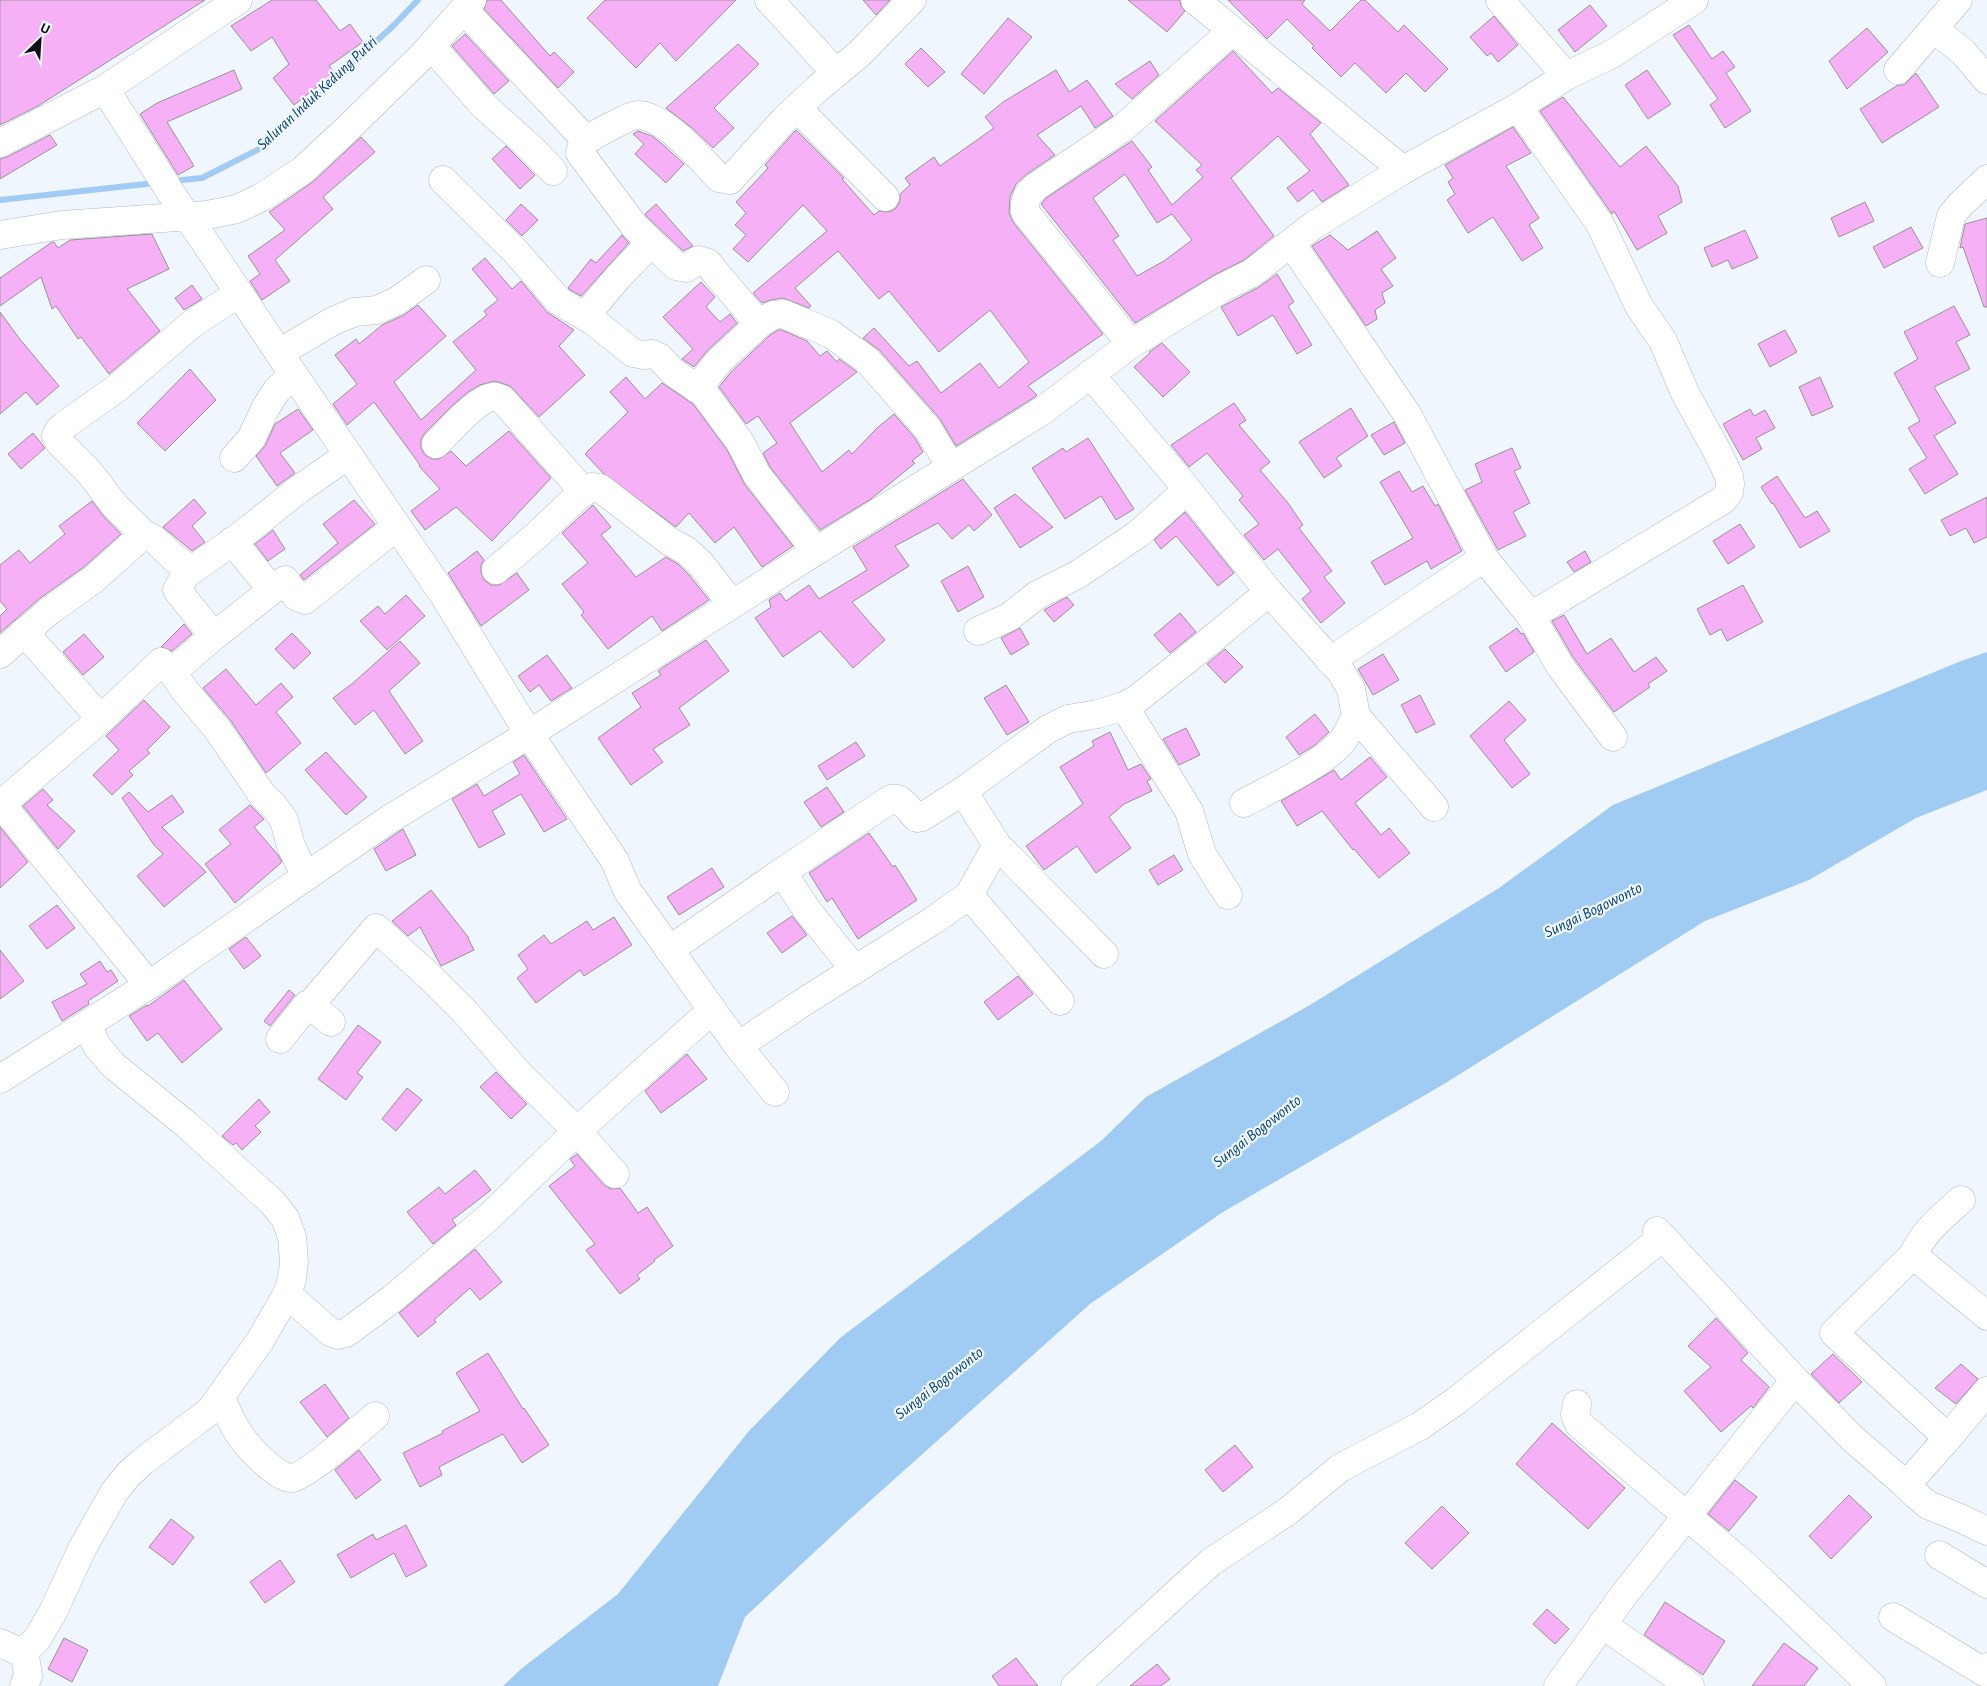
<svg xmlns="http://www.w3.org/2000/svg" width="1987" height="1686" viewBox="0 0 1987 1686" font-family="'Alegreya Sans',sans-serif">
<rect width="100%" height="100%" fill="#f0f6fd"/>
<path fill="#a0ccf4" d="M1987 652V790L1916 818 1809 880 1705 921 1444 1084 1223 1212 1090 1304 851 1518 745 1617 718 1686H503L521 1669 618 1594 749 1431 840 1338 1101 1141 1146 1097 1310 1005 1499 888 1613 805 1961 661Z"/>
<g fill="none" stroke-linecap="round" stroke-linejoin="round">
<g stroke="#a0ccf4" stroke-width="6">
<path d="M173 181 202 178 261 148 394 25 418 0"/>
<path d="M0 200 155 183"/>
</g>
</g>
<g fill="#f6b0f5" stroke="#989298" fill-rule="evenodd">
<path d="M0 0H205L38 106 0 125Z"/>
<path d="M272 0H316L340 31 350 24 363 42 329 66 335 73 294 105 273 78 289 64 272 37 251 51 231 26Z"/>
<path d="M487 0H501L550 56 554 52 574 72 558 88 484 9Z"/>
<path d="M605 0H736L676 61 660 43 636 68 587 18Z"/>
<path d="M863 0H890L876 15Z"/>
<path d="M1128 0H1180L1181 6 1185 11 1167 32Z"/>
<path d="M1228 0H1305L1302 4 1330 31 1361 0H1365L1398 32 1404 25 1448 69 1425 92 1406 73 1386 93 1355 63 1341 77 1312 48 1314 46 1287 19 1267 39Z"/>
<path d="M1590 5 1607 26 1575 52 1558 30Z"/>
<path d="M1494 16 1518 45 1498 62 1491 53 1487 56 1470 37Z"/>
<path d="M1008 18 1032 37 984 94 961 74Z"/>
<path d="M1689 25 1712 59 1723 51 1735 67 1726 73 1751 111 1725 128 1710 105 1718 99 1673 35Z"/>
<path d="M1867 28 1888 52 1847 89 1829 61Z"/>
<path d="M465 34 509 81 494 94 452 46Z"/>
<path d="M738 44 759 64 714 108 734 128 713 148 692 128 666 108Z"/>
<path d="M921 48 945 72 928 87 905 64Z"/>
<path d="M1233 51 1272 93 1278 88 1321 123 1310 134 1349 185 1322 202 1313 190 1298 202 1287 188 1310 171 1278 136 1231 178 1274 236 1244 260 1216 274 1135 323 1041 204 1046 198 1132 141 1152 167 1148 170 1172 205 1203 177 1196 170 1202 165 1155 121ZM1125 174 1157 223 1172 214 1192 240 1164 261 1137 276 1113 240 1119 236 1093 198Z"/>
<path d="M1150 61 1159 75 1132 99 1115 84Z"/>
<path d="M234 70 242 89 167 122 194 166 178 175 140 114 157 103Z"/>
<path d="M1056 70 1069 92 1087 80 1113 116 1095 128 1081 106 1037 135 1055 155 1027 174 1016 184 1010 197 1009 213 1013 222 1103 334 1028 386 1037 395 1035 397 956 446 940 419 879 350 863 338 874 328 909 366 917 361 941 393 980 363 999 388 1029 362 990 310 939 352 889 291 879 299 838 251 795 288 811 306 809 308 783 298 771 300 762 303 753 293 827 231 803 205 748 262 733 249 746 235 735 225 746 213 736 202 768 168 765 165 796 130 844 178 842 179 874 215 879 211 889 212 896 208 900 201V194L910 185 905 178 934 157 940 166 994 128 985 117 1003 102Z"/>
<path d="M1647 70 1671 104 1648 119 1625 85Z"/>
<path d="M1916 73 1939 107 1882 143 1860 109 1898 85H1904Z"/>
<path d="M1563 97 1620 167 1646 146 1678 186 1682 202 1658 216 1667 233 1637 250 1614 211 1612 214 1540 111Z"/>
<path d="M1513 127 1531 153 1506 166 1539 218 1529 225 1543 248 1522 261 1493 217 1468 233 1447 200 1455 194 1448 182 1453 178 1445 165Z"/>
<path d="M638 131 652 136 661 143 684 164 666 183 635 154 644 144 633 134Z"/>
<path d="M50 135 57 145 0 179V159L7 157Z"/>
<path d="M361 137 375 152 323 197 333 209 275 260 290 281 262 300 250 281 260 274 248 256 285 230 269 212 314 181Z"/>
<path d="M506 146 535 175 520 189 492 159Z"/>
<path d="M1865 202 1874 221 1839 237 1831 218Z"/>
<path d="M521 204 538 220 522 236 506 220Z"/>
<path d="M656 204 693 246 683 251 647 217 645 214Z"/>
<path d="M1987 218V307H1984L1963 247 1960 248 1965 224Z"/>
<path d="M1911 227 1923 248 1884 268 1873 247Z"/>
<path d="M1745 230 1758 258 1732 269 1728 260 1712 267 1704 248Z"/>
<path d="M1377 231 1396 258 1381 269 1393 286 1382 293 1385 303 1375 310 1377 319 1366 326 1312 246 1330 235 1348 250Z"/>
<path d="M152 234 169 269 127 289 160 331 109 374 81 337 78 339 56 306 52 309 41 277 0 306V278L52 242H54L58 248 70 240Z"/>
<path d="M622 235 629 243 581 296 569 289 568 288 591 259 596 263Z"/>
<path d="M485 258 512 289 521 281 547 312 574 330 559 346 585 375 539 417 510 386 495 381 480 385 468 392 452 406 425 433 421 439V448L425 455 432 459H439L451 451 466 466 509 431 551 478 492 541 456 507 425 530 411 511 440 489 419 466 420 465 374 402 347 425 333 404 357 384 335 355 356 339 359 344 382 325 404 315 418 305 446 336 394 382 421 420 476 370 453 342 487 315 484 311 498 300 472 269Z"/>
<path d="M1277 274 1294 302 1288 306 1312 345 1297 354 1273 315 1238 336 1221 307 1259 287Z"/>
<path d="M701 282 715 297 706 307 720 322 730 314 737 323 708 350 694 367 682 359 693 349 663 317Z"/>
<path d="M192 285 202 299 184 310 175 298Z"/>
<path d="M1954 306 1970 335 1956 342 1970 369 1934 387 1956 423 1934 436 1958 474 1925 494 1909 469 1927 458 1908 428 1920 421 1894 373 1918 359 1904 332Z"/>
<path d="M0 312 19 338 59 386 37 405 26 392 0 414Z"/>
<path d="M778 330H782L807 341 820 356 827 351 837 362 839 359 857 372 790 423 822 472 849 450 852 454 877 428 894 414 915 438 923 452 912 461 915 463 871 499 820 530 770 467 763 453 777 443 758 416 746 424 719 387 731 372 769 336Z"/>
<path d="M1785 330 1797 352 1770 367 1758 344Z"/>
<path d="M1162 343 1190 372 1163 397 1134 367 1150 353 1149 352Z"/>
<path d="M190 369 216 400 165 451 137 423Z"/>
<path d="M626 377 645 399 662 383 693 404 727 450 745 485 793 546 762 567 734 527 715 543 689 513 676 527 604 474 585 454 628 412 610 392Z"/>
<path d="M1820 377 1833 407 1812 416 1799 387Z"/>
<path d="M1234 403 1246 420 1239 425 1270 462 1260 470 1288 503 1303 525 1299 528 1332 571 1324 577 1345 603 1321 623 1302 599 1311 591 1278 549 1264 560 1244 535 1259 524 1239 500 1243 496 1207 453 1189 467 1171 445Z"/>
<path d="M1351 408 1368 436 1336 458 1342 466 1324 478 1299 442Z"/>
<path d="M298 409 313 430 280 453 295 473 277 486 256 456 265 446 275 424Z"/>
<path d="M1750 409 1754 416 1765 410 1775 428 1756 438 1762 449 1743 460 1723 424Z"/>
<path d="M1394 422 1405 443 1384 455 1371 435Z"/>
<path d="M33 433 45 448 21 469 8 454Z"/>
<path d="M1088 438 1134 509 1116 520 1101 496 1065 519 1032 468 1063 448 1066 452Z"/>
<path d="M1512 448 1521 468 1514 471 1530 503 1513 512 1526 536 1498 550 1465 490 1482 482 1475 464Z"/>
<path d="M1399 471 1412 492 1423 486 1435 506 1438 504 1462 551 1431 569 1427 561 1385 585 1371 562 1413 538 1380 482Z"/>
<path d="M1777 476 1805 518 1817 511 1830 531 1800 548 1773 503 1772 504 1761 487Z"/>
<path d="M963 479 992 515 974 531 969 525 952 539 938 523 895 546 909 566 852 602 885 640 853 668 820 631 783 657 755 618 771 607 769 600 780 593 786 601 809 585 819 599 867 570 853 547Z"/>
<path d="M1015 494 1053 527 1020 548 994 508Z"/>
<path d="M1987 497V537L1974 543 1966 528 1950 536 1941 520Z"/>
<path d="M194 499 206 513 192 526 205 542 192 551 163 527Z"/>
<path d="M354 500 375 524 304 580 300 575 338 543 323 524Z"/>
<path d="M92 501 104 517 121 534 84 567 39 599 0 633V616L7 609 0 601V565L19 550 30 563 65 534 59 526Z"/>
<path d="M593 505 611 527 601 535 636 577 666 557 678 564 689 575 709 600 662 631 652 616 608 649 581 615 584 612 562 584 588 563 562 533Z"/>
<path d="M1185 512 1234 573 1218 586 1176 536 1161 549 1154 540Z"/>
<path d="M1740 524 1755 547 1728 564 1713 541Z"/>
<path d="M273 530 285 549 268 561 255 544Z"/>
<path d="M477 551 484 560 481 565V572L484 580 491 585H499L517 573 529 590 481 626 448 573Z"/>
<path d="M1585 551 1591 562 1574 572 1567 562Z"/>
<path d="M968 566 984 597 958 612 941 581Z"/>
<path d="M1743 585 1763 622 1727 641 1721 629 1710 635 1697 609Z"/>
<path d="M406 595 425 616 387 650 360 621 378 606 385 614Z"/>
<path d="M1067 597 1074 605 1054 622 1044 610Z"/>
<path d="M1180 613 1196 632 1170 653 1154 635Z"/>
<path d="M1564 615 1587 654 1611 638 1634 672 1656 657 1667 671 1648 684 1650 687 1614 712 1573 657 1552 621Z"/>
<path d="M184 624 192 634 172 651 161 647Z"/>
<path d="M1020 628 1029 644 1011 655 1001 638Z"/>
<path d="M1517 628 1521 634 1523 633 1534 652 1506 672 1489 647Z"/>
<path d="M292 633 311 653 294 669 275 649Z"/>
<path d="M84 634 104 657 83 675 63 652Z"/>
<path d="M706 640 729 671 679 708 690 725 653 749 663 762 631 785 598 738 641 707 632 693 661 675 658 671 662 668Z"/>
<path d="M400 641 420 663 389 691 423 741 405 754 374 710 355 725 333 698 353 683Z"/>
<path d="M1225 649 1243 667 1225 683 1207 664Z"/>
<path d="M1383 654 1399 680 1373 695 1358 669Z"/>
<path d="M547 655 572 688 551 701 539 685 530 692 518 676Z"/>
<path d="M226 669 256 705 281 683 293 697 276 712 301 743 266 773 231 721 203 688Z"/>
<path d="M1006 685 1029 722 1007 735 984 698Z"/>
<path d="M1420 695 1435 724 1416 733 1401 705Z"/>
<path d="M144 700 170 727 147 750 150 753 129 771 133 775 112 795 93 775 119 750 106 736Z"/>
<path d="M1509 701 1526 720 1504 740 1530 774 1512 788 1470 736Z"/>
<path d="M1315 714 1329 732 1315 745 1299 755 1286 737Z"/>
<path d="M1186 728 1200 755 1179 765 1163 739Z"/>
<path d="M1110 732 1128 770 1141 764 1151 779 1147 781 1152 791 1124 804 1109 817 1131 848 1096 873 1077 846 1044 870 1026 846 1083 804 1060 767 1094 746 1092 741Z"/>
<path d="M856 742 865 756 827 780 818 766Z"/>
<path d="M326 752 367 797 346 815 305 770Z"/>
<path d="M524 755 567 819 544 832 521 794 492 811 505 834 479 848 452 799 477 784 484 796 520 774 513 762Z"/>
<path d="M1370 757 1387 777 1355 803 1381 835 1389 828 1410 853 1379 878 1354 849 1353 850 1322 811 1297 826 1281 801 1334 770 1341 780Z"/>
<path d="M827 787 844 812 821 827 804 802Z"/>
<path d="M43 789 53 800 47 805 75 831 58 849 23 806Z"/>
<path d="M129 792 148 812 172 795 184 812 162 827 206 872 164 907 137 876 163 854 154 845 122 798Z"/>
<path d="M250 805 264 819 254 827 278 855 282 862 235 903 205 864 231 844 219 830Z"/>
<path d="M0 827 28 862 0 888Z"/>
<path d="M403 829 416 855 386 871 374 849Z"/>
<path d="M869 833 893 867 895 865 917 900 858 939 832 898 827 902 809 873Z"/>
<path d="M1174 855 1183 870 1158 885 1149 870Z"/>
<path d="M712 868 724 887 679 915 667 897Z"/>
<path d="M431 890 469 938H468L474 950 441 966 420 927 408 936 392 921Z"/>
<path d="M57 905 75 928 47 949 29 926Z"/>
<path d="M792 916 807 935 782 953 767 933Z"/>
<path d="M614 917 632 945 584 976 580 970 536 1003 517 978 528 969 518 955 544 935 551 944 587 921 593 930Z"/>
<path d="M246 937 261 956 244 969 229 949Z"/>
<path d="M0 950 24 981 0 999Z"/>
<path d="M100 961 107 972 111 970 118 981 88 1001 89 1004 62 1021 52 1002 87 984 80 974Z"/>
<path d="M1018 976 1033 994 998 1020 984 1002Z"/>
<path d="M184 980 222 1029 182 1063 158 1033 147 1041 129 1016 147 1005 148 1006Z"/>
<path d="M289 990 295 995 270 1026 264 1021Z"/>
<path d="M358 1025 381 1042 357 1073 363 1077 346 1100 318 1079Z"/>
<path d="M687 1054 707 1079 661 1113 645 1091Z"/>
<path d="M496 1072 527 1104 511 1119 480 1087Z"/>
<path d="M407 1088 422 1100 396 1131 382 1119Z"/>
<path d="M259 1099 270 1112 255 1126 261 1132 242 1150 236 1143 233 1145 222 1136Z"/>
<path d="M577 1154 604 1185 611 1189 620 1188 638 1213 647 1207 673 1246 654 1260 655 1261 637 1275 640 1279 620 1294 586 1250 595 1244 549 1186 575 1166 570 1159Z"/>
<path d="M475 1170 491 1190 452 1220 456 1225 433 1244 407 1212 439 1187 445 1194Z"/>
<path d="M475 1249 502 1282 480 1300 470 1288 434 1320 436 1322 418 1337 399 1313Z"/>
<path d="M1716 1318 1748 1353 1741 1360 1769 1387 1753 1408 1751 1406 1721 1432 1684 1391 1711 1367 1688 1346Z"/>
<path d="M488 1353 523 1409 524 1408 549 1445 522 1463 503 1434 439 1467 442 1475 420 1487 403 1453 443 1433 442 1431 480 1411 456 1373Z"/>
<path d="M1833 1354 1862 1382 1839 1403 1811 1374Z"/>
<path d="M1961 1364 1978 1379 1956 1404 1935 1388Z"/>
<path d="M325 1384 349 1418 327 1437 300 1402Z"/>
<path d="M1552 1423 1625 1488 1588 1529 1516 1464Z"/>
<path d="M1235 1445 1253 1467 1223 1492 1205 1470Z"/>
<path d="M359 1450 381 1480 356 1499 335 1470Z"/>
<path d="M1735 1480 1757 1497 1729 1531 1708 1514Z"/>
<path d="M1849 1495 1872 1517 1831 1559 1809 1536Z"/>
<path d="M1442 1506 1469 1533 1432 1569 1405 1543Z"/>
<path d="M171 1519 194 1537 173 1565 149 1547Z"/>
<path d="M406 1525 427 1566 406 1577 394 1553 351 1578 337 1555 373 1534 376 1540Z"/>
<path d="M280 1560 295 1582 265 1603 250 1582Z"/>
<path d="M1665 1602 1725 1641 1703 1675 1644 1635Z"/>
<path d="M1547 1609 1569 1629 1555 1644 1533 1624Z"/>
<path d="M64 1638 88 1650 72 1682 48 1669Z"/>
<path d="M1784 1643 1818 1668 1804 1686H1752Z"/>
<path d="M1016 1658 1038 1686H999L992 1676Z"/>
<path d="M1157 1664 1170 1679 1161 1686H1130Z"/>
</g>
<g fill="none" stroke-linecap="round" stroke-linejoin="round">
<defs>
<g id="minor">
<path d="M769 0 836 73"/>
<path d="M1195 0 1403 170"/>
<path d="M1500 0 1566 76"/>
<path d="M464 10 584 138H590C598 133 630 115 638 115 666 116 700 159 719 178L730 180 784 120 817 89 859 54 912 0"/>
<path d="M1934 29 1963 52 1987 80"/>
<path d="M431 46 483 105 532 149 553 171"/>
<path d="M1898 70 1958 0"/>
<path d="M105 89 178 204 203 239 279 353 443 594 529 734 615 861 627 890 738 1046 805 1001 934 920 969 895 997 845"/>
<path d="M1518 107 1600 224 1639 306 1663 341 1685 393 1717 451 1729 476 1730 484 1729 492 1723 500 1531 616"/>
<path d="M797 108 885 197"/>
<path d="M584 138 580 153 635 227 676 266 686 268 699 260 708 263 715 272 759 324"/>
<path d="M0 143 105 89 238 0"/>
<path d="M443 180 516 252 559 301 593 321 633 353 644 355 652 354 659 357 673 372 704 393 740 442 757 475 816 551"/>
<path d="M0 235 62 225 207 215 237 209 262 197 303 170 344 132 422 56 472 0"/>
<path d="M1291 243 1407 414 1484 558 1531 616 1560 666 1613 737"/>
<path d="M1940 263 1951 216 1960 205 1987 179"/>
<path d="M239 293 192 324 117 388 65 425 59 430 56 436 60 443 90 473 115 506 144 534 155 540 174 558 192 570 239 537 298 490 348 455"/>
<path d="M585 316 619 276 651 243"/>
<path d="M1131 344 1025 212C1024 199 1027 194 1037 186L1124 127 1232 31"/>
<path d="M279 353 333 321 355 312 377 310 397 301 426 280"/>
<path d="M1090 374 1178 478 1269 592 1341 672 1351 689 1356 716C1352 724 1348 733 1343 740 1326 763 1270 789 1244 803"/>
<path d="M697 389 719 361 759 324 773 315 784 314 831 334 867 360 928 429 951 467"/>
<path d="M436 444C449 432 475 400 492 397 497 396 499 398 503 400L584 492"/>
<path d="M234 458 251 439 266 407 277 390 293 375"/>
<path d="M232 541 272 590"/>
<path d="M189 569 177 590 214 636"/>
<path d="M496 570 537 535 576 498 591 487 600 488 669 541 687 551 701 564 732 604"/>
<path d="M978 631 1009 617 1037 595 1077 575 1138 534 1187 490"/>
<path d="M24 632 101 719"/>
<path d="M0 654 48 612 94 579 144 534"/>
<path d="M1330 661 1484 558"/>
<path d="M172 672 214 636 285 580 296 596 305 600 397 526"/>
<path d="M1124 706 1189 811 1202 854 1228 895"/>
<path d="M1356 716 1434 807"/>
<path d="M1 804 149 985"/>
<path d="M0 805 101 719 161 662 172 672 186 692 218 730 263 796 273 805 284 820 291 846 306 877"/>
<path d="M782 872 891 799C903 796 909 812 917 818L922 817 963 791"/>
<path d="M969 895 1060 1001"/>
<path d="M669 950 782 872 807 910 855 970"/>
<path d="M1104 954 997 845 963 791 1048 729 1068 719 1098 714 1124 706 1137 699 1189 658 1269 592"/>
<path d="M310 1005 331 1022"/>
<path d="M87 1025 97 1046 113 1065 187 1125 272 1202 285 1218 292 1237 294 1262 292 1279 287 1294 330 1332 338 1335 346 1333 392 1299 489 1217 577 1131 711 1011"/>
<path d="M280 1039 307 1005H310L376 928 428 975 465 1012 519 1074 577 1131 615 1174"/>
<path d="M738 1046 775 1092"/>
<path d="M0 1079 149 985 388 820 529 734 816 551 1042 411 1131 344 1224 287 1252 273 1314 225 1403 170 1518 107 1566 76 1612 54 1694 0"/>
<path d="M1961 1200C1942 1217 1924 1231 1913 1255L1987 1316"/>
<path d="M1657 1231 1795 1380"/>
<path d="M1913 1255 1834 1333 1948 1438"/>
<path d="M221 1398C226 1409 231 1421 238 1432 245 1444 278 1480 292 1478 308 1475 360 1429 375 1416"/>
<path d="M1577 1404 1575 1415 1579 1424 1748 1568 1872 1686"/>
<path d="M1906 1485 1948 1438 1987 1391"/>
<path d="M1939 1555 1987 1584"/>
<path d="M1893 1617 1984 1672 1987 1667"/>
<path d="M1602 1624 1690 1686"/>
<path d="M0 1643 18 1651 29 1647 37 1639 52 1614 83 1547 115 1491 128 1475 142 1462 210 1411 260 1341 287 1294"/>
<path d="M24 1649 28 1676 24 1686"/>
<path d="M1075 1686 1211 1562 1288 1511 1340 1468 1420 1426 1456 1401 1663 1237"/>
<path d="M1558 1686 1626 1592 1795 1380 1852 1438 1906 1485 1916 1495 1928 1505 1960 1518 1987 1531"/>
</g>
</defs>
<use href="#minor" stroke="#b3b9c0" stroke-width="29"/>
<use href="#minor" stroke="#fff" stroke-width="28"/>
</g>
<g text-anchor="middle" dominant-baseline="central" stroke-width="4.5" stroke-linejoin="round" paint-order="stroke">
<g font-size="16" font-style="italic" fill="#05416b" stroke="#f0f6fd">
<text transform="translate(317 93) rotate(-43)">Saluran Induk Kedung Putri</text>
<text transform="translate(1593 910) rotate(-26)">Sungai Bogowonto</text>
<text transform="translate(1257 1131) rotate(-38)">Sungai Bogowonto</text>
<text transform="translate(939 1383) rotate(-38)">Sungai Bogowonto</text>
</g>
</g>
<g transform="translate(40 40) rotate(25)" stroke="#f0f6fd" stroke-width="4" paint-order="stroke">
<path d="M0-4L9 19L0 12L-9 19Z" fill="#0d0f12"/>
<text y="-8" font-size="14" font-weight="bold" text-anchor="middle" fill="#0d0f12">U</text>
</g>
</svg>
